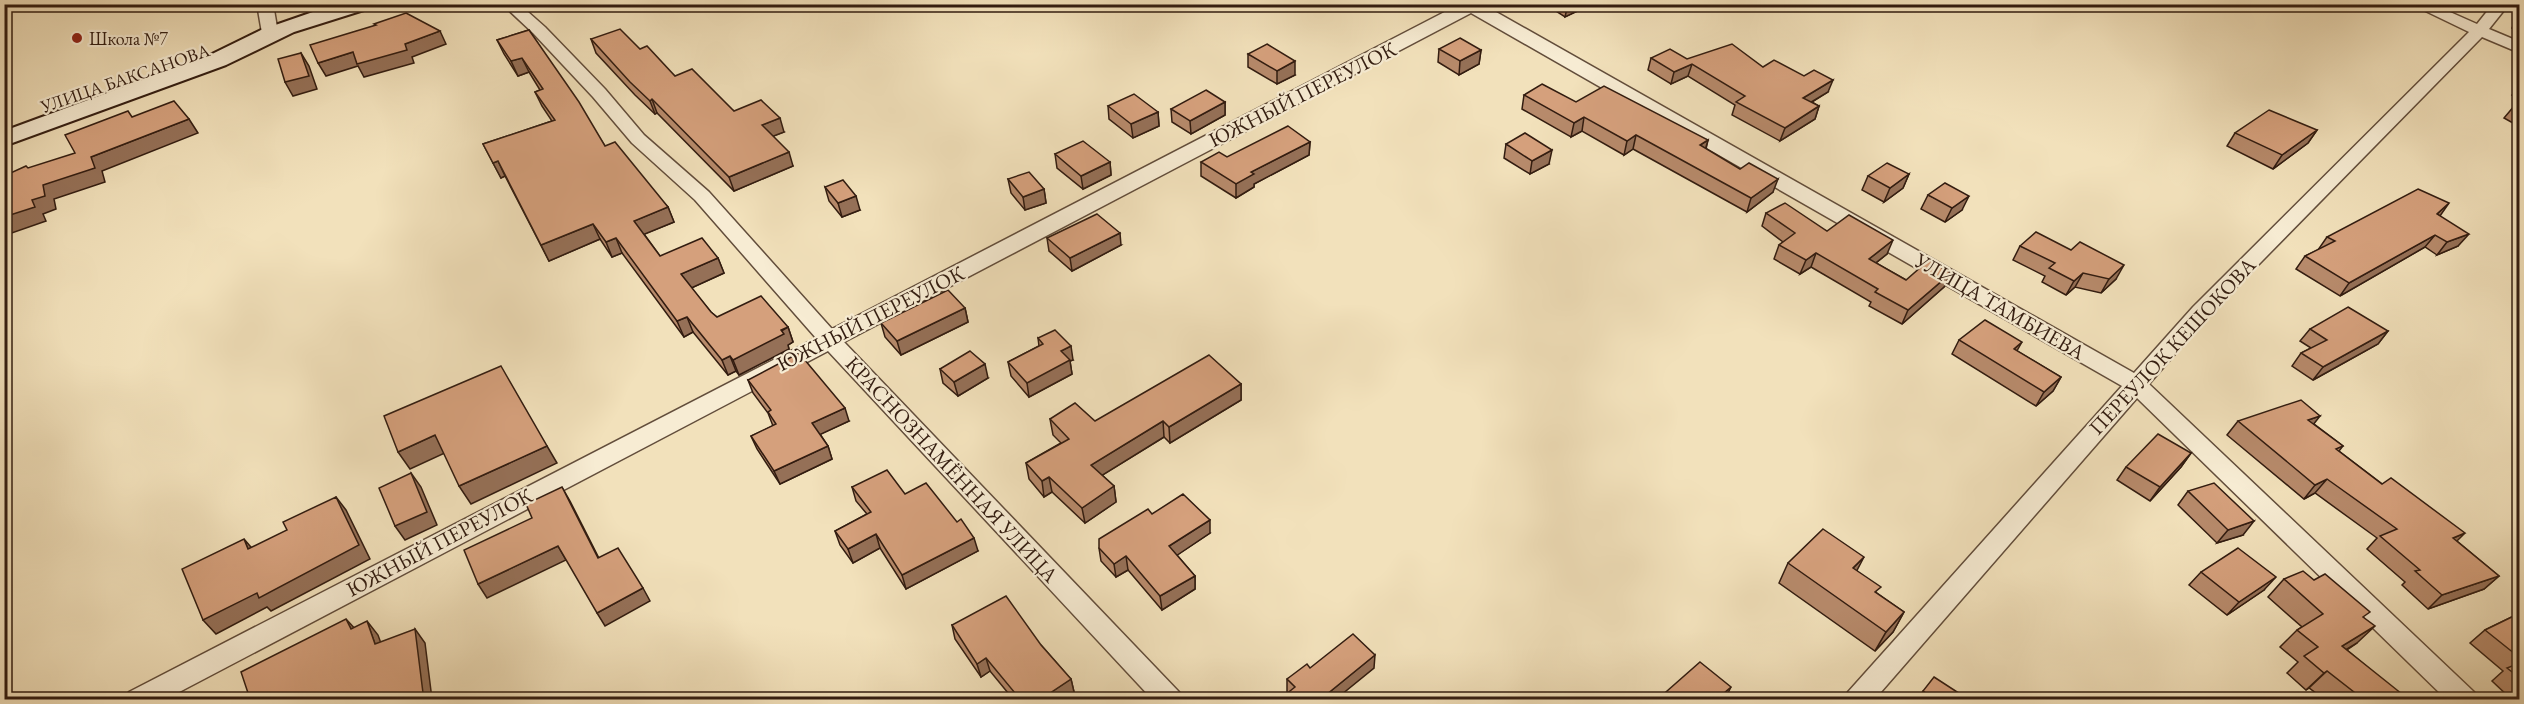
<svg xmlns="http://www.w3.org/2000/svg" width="2524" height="704" viewBox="0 0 2524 704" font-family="'EB Garamond',serif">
<rect width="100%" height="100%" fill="#f2e1bb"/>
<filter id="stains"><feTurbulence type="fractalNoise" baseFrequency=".00333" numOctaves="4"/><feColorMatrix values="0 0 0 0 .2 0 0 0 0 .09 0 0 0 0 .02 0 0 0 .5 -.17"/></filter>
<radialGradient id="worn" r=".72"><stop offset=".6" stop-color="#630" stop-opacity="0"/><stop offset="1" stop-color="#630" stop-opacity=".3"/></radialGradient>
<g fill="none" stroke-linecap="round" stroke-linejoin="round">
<defs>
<g id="street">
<path d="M257 4H273L278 33 276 36H264L262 33Z"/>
<path d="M502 4H519L545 27 605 89 644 135 709 192 832 329 1460 4H1482L2134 373 2193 307 2469 32 2411 4H2432L2477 24 2493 4H2509L2489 29 2520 42V53L2482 37 2207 317 2149 384 2474 692 2478 700H2447L2137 398 1874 700H1844L1848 692 2122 386 1471 13 844 342 1179 692 1183 700H1153L828 351 164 700H125L129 692 816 338 695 200 632 143 593 97 533 33Z"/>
</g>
<path id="secondary" d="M336 4H369L367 9 294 32 226 65 4 146V131L210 55 261 30Z"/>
</defs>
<use href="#street" stroke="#624d3b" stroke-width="3"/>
<use href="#secondary" stroke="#321c10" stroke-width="4"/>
<use href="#street" fill="#f7ecd3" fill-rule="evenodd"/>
<use href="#secondary" fill="#f7ecd3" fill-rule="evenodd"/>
</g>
<g fill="#b78a6b" stroke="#321c10" stroke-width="1.5">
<path d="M1545 4H1592L1565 17Z"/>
<path d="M2519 12H2520V31L2512 28Z"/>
<path d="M529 30 605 146 668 207 674 222 644 234 660 256 718 258 724 273 691 288 711 312 717 317 788 327 793 342 788 345 789 349 739 375 736 371 728 375 693 332 684 337 622 253 612 257 600 239 549 261 505 176 501 178 483 144 552 121 542 106 535 92 540 90 529 72 518 76 504 54 497 40Z"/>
<path d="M591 39 640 49 675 76 734 111 784 132 773 136 793 166 734 191 657 113 655 114 635 95 596 53Z"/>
<path d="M1439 49 1481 50 1479 64 1459 75 1438 62Z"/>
<path d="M1248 54 1295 75 1277 84 1248 67Z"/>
<path d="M1651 58 1687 59 1763 67 1828 92 1812 102 1819 106 1815 119 1780 141 1732 115 1735 105 1688 76 1671 84 1648 70Z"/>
<path d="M2520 86V100L2512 95Z"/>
<path d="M1524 95 1576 102 1708 140 1706 149 1773 192 1747 212 1633 149 1624 155 1582 131 1571 137 1522 109Z"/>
<path d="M1225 102V115L1191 134 1172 122 1171 109Z"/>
<path d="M2520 103V127L2504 118 2515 105Z"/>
<path d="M1108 106 1158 112 1159 126 1133 138 1109 119Z"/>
<path d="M2317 130 2308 143 2273 169 2227 146 2235 133Z"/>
<path d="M1310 142 1309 155 1254 184V187L1236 198 1201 176V162Z"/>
<path d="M1506 144 1549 164 1530 174 1504 158Z"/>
<path d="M1055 154 1110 162 1111 175 1083 189 1057 168Z"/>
<path d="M1909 174 1903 188 1884 202 1862 190 1868 176Z"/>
<path d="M1008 179 1044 189 1046 203 1025 210 1011 193Z"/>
<path d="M825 187 860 210 842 217 829 201Z"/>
<path d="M1928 195 1962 210 1945 222 1921 209Z"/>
<path d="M1766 213 1827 231 1887 254 1876 263 1906 280 1944 287 1902 324 1869 306 1871 302 1811 267 1800 274 1774 259 1779 245 1783 242 1762 226Z"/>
<path d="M2439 216 2458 246 2437 255 2425 247 2340 296 2296 269 2305 256 2318 250 2327 237Z"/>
<path d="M1047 238 1121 245 1072 271 1049 251Z"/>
<path d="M2020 246 2116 279 2101 293 2075 287 2066 295 2042 282 2045 276 2013 260Z"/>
<path d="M965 308 968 322 901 355 885 337 881 323Z"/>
<path d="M2310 329 2388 331 2378 344 2313 380 2292 366 2301 353 2311 348 2300 341Z"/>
<path d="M1038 338 1073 360 1070 361 1072 374 1029 397 1011 376 1008 362 1039 346Z"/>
<path d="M1959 340 2017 351 2061 377 2053 391 2036 406 1952 354Z"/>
<path d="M940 369 988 378 958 396 943 383Z"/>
<path d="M748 380 849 421 820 434 828 446 832 459 780 484 757 449 751 436 773 426 768 413 753 393Z"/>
<path d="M1241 384V400L1170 443 1164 437 1102 475 1114 486 1116 502 1085 523 1052 492 1044 497 1029 479 1026 463 1061 443 1053 435 1050 419 1095 421Z"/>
<path d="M2238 421 2314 424 2343 446 2339 451 2457 541 2499 576 2484 589 2428 609 2402 585 2405 582 2367 549 2377 538 2315 493 2304 499 2227 435Z"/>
<path d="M2191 453 2181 467 2150 501 2117 480 2126 467Z"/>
<path d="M852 487 905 494 978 551 906 589 880 548 853 563 840 545 835 531 867 514 856 501Z"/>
<path d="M2188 491 2243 535 2217 543 2178 505Z"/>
<path d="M1152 514 1210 533 1177 555 1195 576V589L1162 610 1128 570 1116 577 1101 561 1099 548Z"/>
<path d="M1788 563 1857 571 1877 593 1904 612 1893 632 1875 651 1779 583Z"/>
<path d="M2201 572 2264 590 2227 615 2189 585Z"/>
<path d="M2284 579 2364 618 2357 643 2347 650 2405 699H2324L2309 688 2306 690 2287 673 2298 662 2280 647 2297 630 2302 627 2268 597Z"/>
<path d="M2520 613V691L2508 696 2492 681 2503 671 2470 643 2485 630Z"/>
<path d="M952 625 1041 645 1071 679 1074 692 1063 699H1013L990 671 981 677 955 639Z"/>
<path d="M1310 668H1374L1288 693 1287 692V679Z"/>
<path d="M1923 691 1968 699H1921L1918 698Z"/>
</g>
<g fill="#957057" stroke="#321c10" stroke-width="1.5">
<path d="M4 4H16L4 22Z"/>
<path d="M1568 4H1592L1565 17Z"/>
<path d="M440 31 446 44 412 57 414 63 364 77 358 66 326 76 318 63 353 52 405 44Z"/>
<path d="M1481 50 1479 64 1459 75 1460 61Z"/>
<path d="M301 53 309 66 317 89 293 96 285 82Z"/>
<path d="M522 58 529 72 518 76 511 61Z"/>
<path d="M1295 61V75L1277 84V71Z"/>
<path d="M1692 64 1688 76 1671 84 1674 72Z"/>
<path d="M1833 80 1828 92 1798 110 1803 98Z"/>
<path d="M652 99 657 113 655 114 650 101Z"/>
<path d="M1225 102V115L1191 134 1190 121Z"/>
<path d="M1819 106 1815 119 1780 141 1785 128Z"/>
<path d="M1158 112 1159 126 1133 138 1131 124Z"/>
<path d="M1584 117 1582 131 1571 137 1574 123Z"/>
<path d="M780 118 784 132 766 139 762 125Z"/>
<path d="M189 119 198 133 102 171 105 182 54 199 56 209 43 214 46 221 6 235 4 234V217L32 200 43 185 91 157Z"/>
<path d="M2317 130 2308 143 2273 169 2282 155Z"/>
<path d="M1636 135 1633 149 1624 155 1627 141Z"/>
<path d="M1708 140 1704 154 1700 145Z"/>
<path d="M1310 142 1309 155 1254 184V187L1236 198V184L1251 172Z"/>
<path d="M1552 150 1549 164 1530 174 1532 161Z"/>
<path d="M789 152 793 166 734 191 729 177Z"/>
<path d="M498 161 505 176 501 178 493 163Z"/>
<path d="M1110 162 1111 175 1083 189 1081 176Z"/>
<path d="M1909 174 1903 188 1884 202 1890 188Z"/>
<path d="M1778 179 1773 192 1747 212 1751 198Z"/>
<path d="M1044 189 1046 203 1025 210 1023 197Z"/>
<path d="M856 196 860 210 842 217 838 203Z"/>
<path d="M1969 196 1962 210 1945 222 1952 208Z"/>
<path d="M2449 203 2440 216 2437 214Z"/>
<path d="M668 207 674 222 640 236 634 221Z"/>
<path d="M593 224 600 239 549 261 541 245Z"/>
<path d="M1120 233 1121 245 1072 271 1070 258Z"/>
<path d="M2469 234 2458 246 2437 255 2447 242Z"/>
<path d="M2435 235 2425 247 2340 296 2349 283Z"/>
<path d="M616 238 622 253 612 257 606 242Z"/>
<path d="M1893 240 1887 254 1863 273 1869 259Z"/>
<path d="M1816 253 1811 267 1800 274 1806 260Z"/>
<path d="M718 258 724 273 687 290 681 274Z"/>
<path d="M2124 265 2116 279 2101 293 2109 279Z"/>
<path d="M1951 273 1944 287 1902 324 1908 310Z"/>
<path d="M2083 273 2075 287 2066 295 2074 281Z"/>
<path d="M965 308 968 322 901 355 897 341Z"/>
<path d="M687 317 693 332 684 337 677 321Z"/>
<path d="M788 327 793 342 788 345 789 349 739 375 733 360Z"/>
<path d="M2388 331 2378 344 2313 380 2323 367Z"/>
<path d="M2022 342 2014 356V349Z"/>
<path d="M1071 346 1073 360 1070 361 1072 374 1029 397 1027 383 1061 351Z"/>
<path d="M730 356 736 371 728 375 722 360Z"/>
<path d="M985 364 988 378 958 396 954 382Z"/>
<path d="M2061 377 2053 391 2036 406 2044 392Z"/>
<path d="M1241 384V400L1170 443 1169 427Z"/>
<path d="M845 408 849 421 817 436 812 423Z"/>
<path d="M2320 416 2309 430 2308 420Z"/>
<path d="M1163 421 1164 437 1093 481 1091 465Z"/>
<path d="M435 435 447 452 410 469 398 452Z"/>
<path d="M547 446 557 463 471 504 459 486Z"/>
<path d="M828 446 832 459 780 484 774 471Z"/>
<path d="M2191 453 2181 467 2150 501 2160 487Z"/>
<path d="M411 473 421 487 437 525 405 540 395 526Z"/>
<path d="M1049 477 1052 492 1044 497 1042 481Z"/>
<path d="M2327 479 2315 493 2304 499 2315 485Z"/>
<path d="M1114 486 1116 502 1085 523 1082 508Z"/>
<path d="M562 487 570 501 606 572 598 558Z"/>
<path d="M336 497 346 510 370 559 271 611 267 607 216 634 203 620Z"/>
<path d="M1210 520V533L1170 560 1169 546Z"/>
<path d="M2254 521 2243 535 2217 543 2228 530Z"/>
<path d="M2465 533 2451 547 2453 538Z"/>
<path d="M876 534 880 548 853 563 848 549Z"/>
<path d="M974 538 978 551 906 589 902 575Z"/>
<path d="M244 539 256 553 248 549Z"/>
<path d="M558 546 566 560 487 598 478 584Z"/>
<path d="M1126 556 1128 570 1116 577 1114 564Z"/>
<path d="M1864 557 1854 576 1853 568Z"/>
<path d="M1195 576V589L1162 610 1160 596Z"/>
<path d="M2499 576 2484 589 2428 609 2442 595Z"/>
<path d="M2276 577 2264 590 2227 615 2239 602Z"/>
<path d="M643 588 650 601 605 626 597 613Z"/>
<path d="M1904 612 1893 632 1875 651 1886 632Z"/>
<path d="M346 619 358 632 351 629Z"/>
<path d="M367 621 378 635 386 657 375 644Z"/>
<path d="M2375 626 2357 643 2324 663 2342 646Z"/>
<path d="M415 629 425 643 432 699H405Z"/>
<path d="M1375 655 1374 668 1336 699H1321Z"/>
<path d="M986 658 990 671 981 677 977 664Z"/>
<path d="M2327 671 2309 688 2306 690 2324 673Z"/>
<path d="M1071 679 1074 692 1063 699H1041Z"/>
<path d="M2520 686V691L2508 696Z"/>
<path d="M1731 687 1725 699H1717Z"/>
</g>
<g fill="#d5a07c" stroke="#321c10" stroke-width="1.5">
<path d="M406 13 440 31 405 44 407 50 357 64 353 52 318 63 310 45 376 25 374 24Z"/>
<path d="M620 29 640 49 647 46 675 76 692 69 734 111 761 100 780 118 762 125 789 152 729 177 652 99 650 101 630 82 591 39Z"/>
<path d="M529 30 579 102 605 146 615 142 668 207 634 221 660 256 702 238 718 258 681 274 711 312 717 317 761 296 788 327 781 330 784 334 733 360 730 356 722 360 687 317 677 321 616 238 606 242 593 224 541 245 498 161 493 163 483 144 555 120 535 92 543 89 522 58 511 61 497 40Z"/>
<path d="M1460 38 1481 50 1460 61 1439 49Z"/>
<path d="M1267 44 1295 61 1277 71 1248 54Z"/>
<path d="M1732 44 1763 67 1774 60 1804 76 1814 70 1833 80 1803 98 1819 106 1785 128 1736 102 1745 96 1692 64 1674 72 1651 58 1670 49 1687 59Z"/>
<path d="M301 53 309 76 285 82 278 59Z"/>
<path d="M1542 84 1576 102 1604 86 1708 140 1700 145 1740 169 1749 163 1778 179 1751 198 1636 135 1627 141 1584 117 1574 123 1524 95Z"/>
<path d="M1206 90 1225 102 1190 121 1171 109Z"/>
<path d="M1134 94 1158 112 1131 124 1108 106Z"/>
<path d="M174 101 189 119 91 157 95 168 43 185 45 196 32 200 35 207 4 217V186L11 183 6 175 26 166 28 168 75 153 65 135 128 111 132 117Z"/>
<path d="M2269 110 2317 130 2282 155 2235 133Z"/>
<path d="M1288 126 1310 142 1251 172 1254 174 1236 184 1201 162 1219 152 1227 157Z"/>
<path d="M1525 133 1552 150 1532 161 1506 144Z"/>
<path d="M1083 141 1110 162 1081 176 1055 154Z"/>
<path d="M1887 163 1909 174 1890 188 1868 176Z"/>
<path d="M1029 172 1044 189 1023 197 1008 179Z"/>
<path d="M843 180 856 196 838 203 825 187Z"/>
<path d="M1945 183 1969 196 1952 208 1928 195Z"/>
<path d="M2418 189 2449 203 2437 214 2469 234 2447 242 2435 235 2349 283 2305 256 2335 241 2327 237Z"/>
<path d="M1785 203 1827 231 1849 215 1893 240 1869 259 1906 280 1929 260 1951 273 1908 310 1875 292 1878 289 1816 253 1806 260 1779 245 1795 233 1766 213Z"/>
<path d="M1097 214 1120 233 1070 258 1047 238Z"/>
<path d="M2036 232 2071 250 2080 242 2124 265 2109 279 2083 273 2074 281 2049 268 2055 263 2020 246Z"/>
<path d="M948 290 965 308 897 341 881 323Z"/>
<path d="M2348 307 2388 331 2323 367 2301 353 2327 340 2310 329Z"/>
<path d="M1985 320 2022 342 2014 349 2061 377 2044 392 1959 340Z"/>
<path d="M1055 330 1071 346 1061 351 1070 360 1027 383 1008 362 1043 344 1038 338Z"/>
<path d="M970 351 985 364 954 382 940 369Z"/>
<path d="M799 353 845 408 812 423 828 446 774 471 751 436 776 424 768 412 771 410 748 380Z"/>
<path d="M1209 355 1241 384 1169 427 1163 421 1091 465 1114 486 1082 508 1049 477 1042 481 1026 463 1069 439 1050 419 1075 403 1095 421Z"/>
<path d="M501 366 547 446 459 486 435 435 398 452 384 416Z"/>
<path d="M2301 400 2320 416 2308 420 2343 446 2336 449 2382 484 2391 478 2465 533 2453 538 2499 576 2442 595 2415 571 2420 570 2380 536 2397 529 2327 479 2315 485 2238 421Z"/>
<path d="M2158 434 2191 453 2160 487 2126 467Z"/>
<path d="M887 470 905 494 926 483 957 522 961 519 974 538 902 575 876 534 848 549 835 531 871 512 852 487Z"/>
<path d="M411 473 427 512 395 526 379 488Z"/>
<path d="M2214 483 2254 521 2228 530 2188 491Z"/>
<path d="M562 487 598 558 618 548 643 588 597 613 558 546 478 584 464 550 532 518 526 504Z"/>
<path d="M1183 494 1210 520 1169 546 1195 576 1160 596 1126 556 1114 564 1099 548V539L1148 509 1152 514Z"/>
<path d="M336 497 359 545 259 598 257 593 203 620 182 569 244 539 248 549 287 530 283 522Z"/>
<path d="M1823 529 1864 557 1853 568 1881 587 1875 592 1904 612 1886 632 1788 563Z"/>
<path d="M2238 548 2276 577 2239 602 2201 572Z"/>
<path d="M2303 571 2314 580 2325 574 2370 612 2363 617 2375 626 2342 646 2407 698 2405 699H2363L2327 671 2324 673 2304 656 2318 647 2297 630 2323 614 2284 579Z"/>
<path d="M1006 596 1041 645 1071 679 1041 699H1020L986 658 977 664 952 625Z"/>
<path d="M2520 613V658L2485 630Z"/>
<path d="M346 619 351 629 367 621 375 644 415 629 423 693 405 699H250L241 672Z"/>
<path d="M1353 634 1375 655 1321 699H1280L1295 687 1287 679 1307 664 1310 668Z"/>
<path d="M1700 662 1731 687 1717 699H1658Z"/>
<path d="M2520 663V678L2507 668Z"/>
<path d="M1934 677 1968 699H1935L1923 691Z"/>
</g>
<circle fill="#8f2418" stroke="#f7ecd3" stroke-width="2" cx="77" cy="38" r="6"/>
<g text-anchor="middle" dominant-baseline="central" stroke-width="4.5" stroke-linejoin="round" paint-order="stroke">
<g font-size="18" fill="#321c10" stroke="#f7ecd3" text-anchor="start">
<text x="89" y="38">Школа №7</text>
</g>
<g font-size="18" fill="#321c10" stroke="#f7ecd3">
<text transform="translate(125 78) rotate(-19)">УЛИЦА БАКСАНОВА</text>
</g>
<g font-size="21" fill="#321c10" stroke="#f7ecd3">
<text transform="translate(1302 94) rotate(-27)">ЮЖНЫЙ ПЕРЕУЛОК</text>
<text transform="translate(2000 306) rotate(30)">УЛИЦА ТАМБИЕВА</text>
<text transform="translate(870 318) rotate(-27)">ЮЖНЫЙ ПЕРЕУЛОК</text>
<text transform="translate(2172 346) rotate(-47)">ПЕРЕУЛОК КЕШОКОВА</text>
<text transform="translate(952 469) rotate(47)">КРАСНОЗНАМЁННАЯ УЛИЦА</text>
<text transform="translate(439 542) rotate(-28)">ЮЖНЫЙ ПЕРЕУЛОК</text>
</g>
</g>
<rect width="2524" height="704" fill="none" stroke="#f2e1bb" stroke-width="24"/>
<rect x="6" y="6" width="2512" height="692" fill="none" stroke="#321c10" stroke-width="3"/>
<rect x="12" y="12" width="2500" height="680" fill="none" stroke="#321c10" stroke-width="1.5"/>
<rect width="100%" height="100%" filter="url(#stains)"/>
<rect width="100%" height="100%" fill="url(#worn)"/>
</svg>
